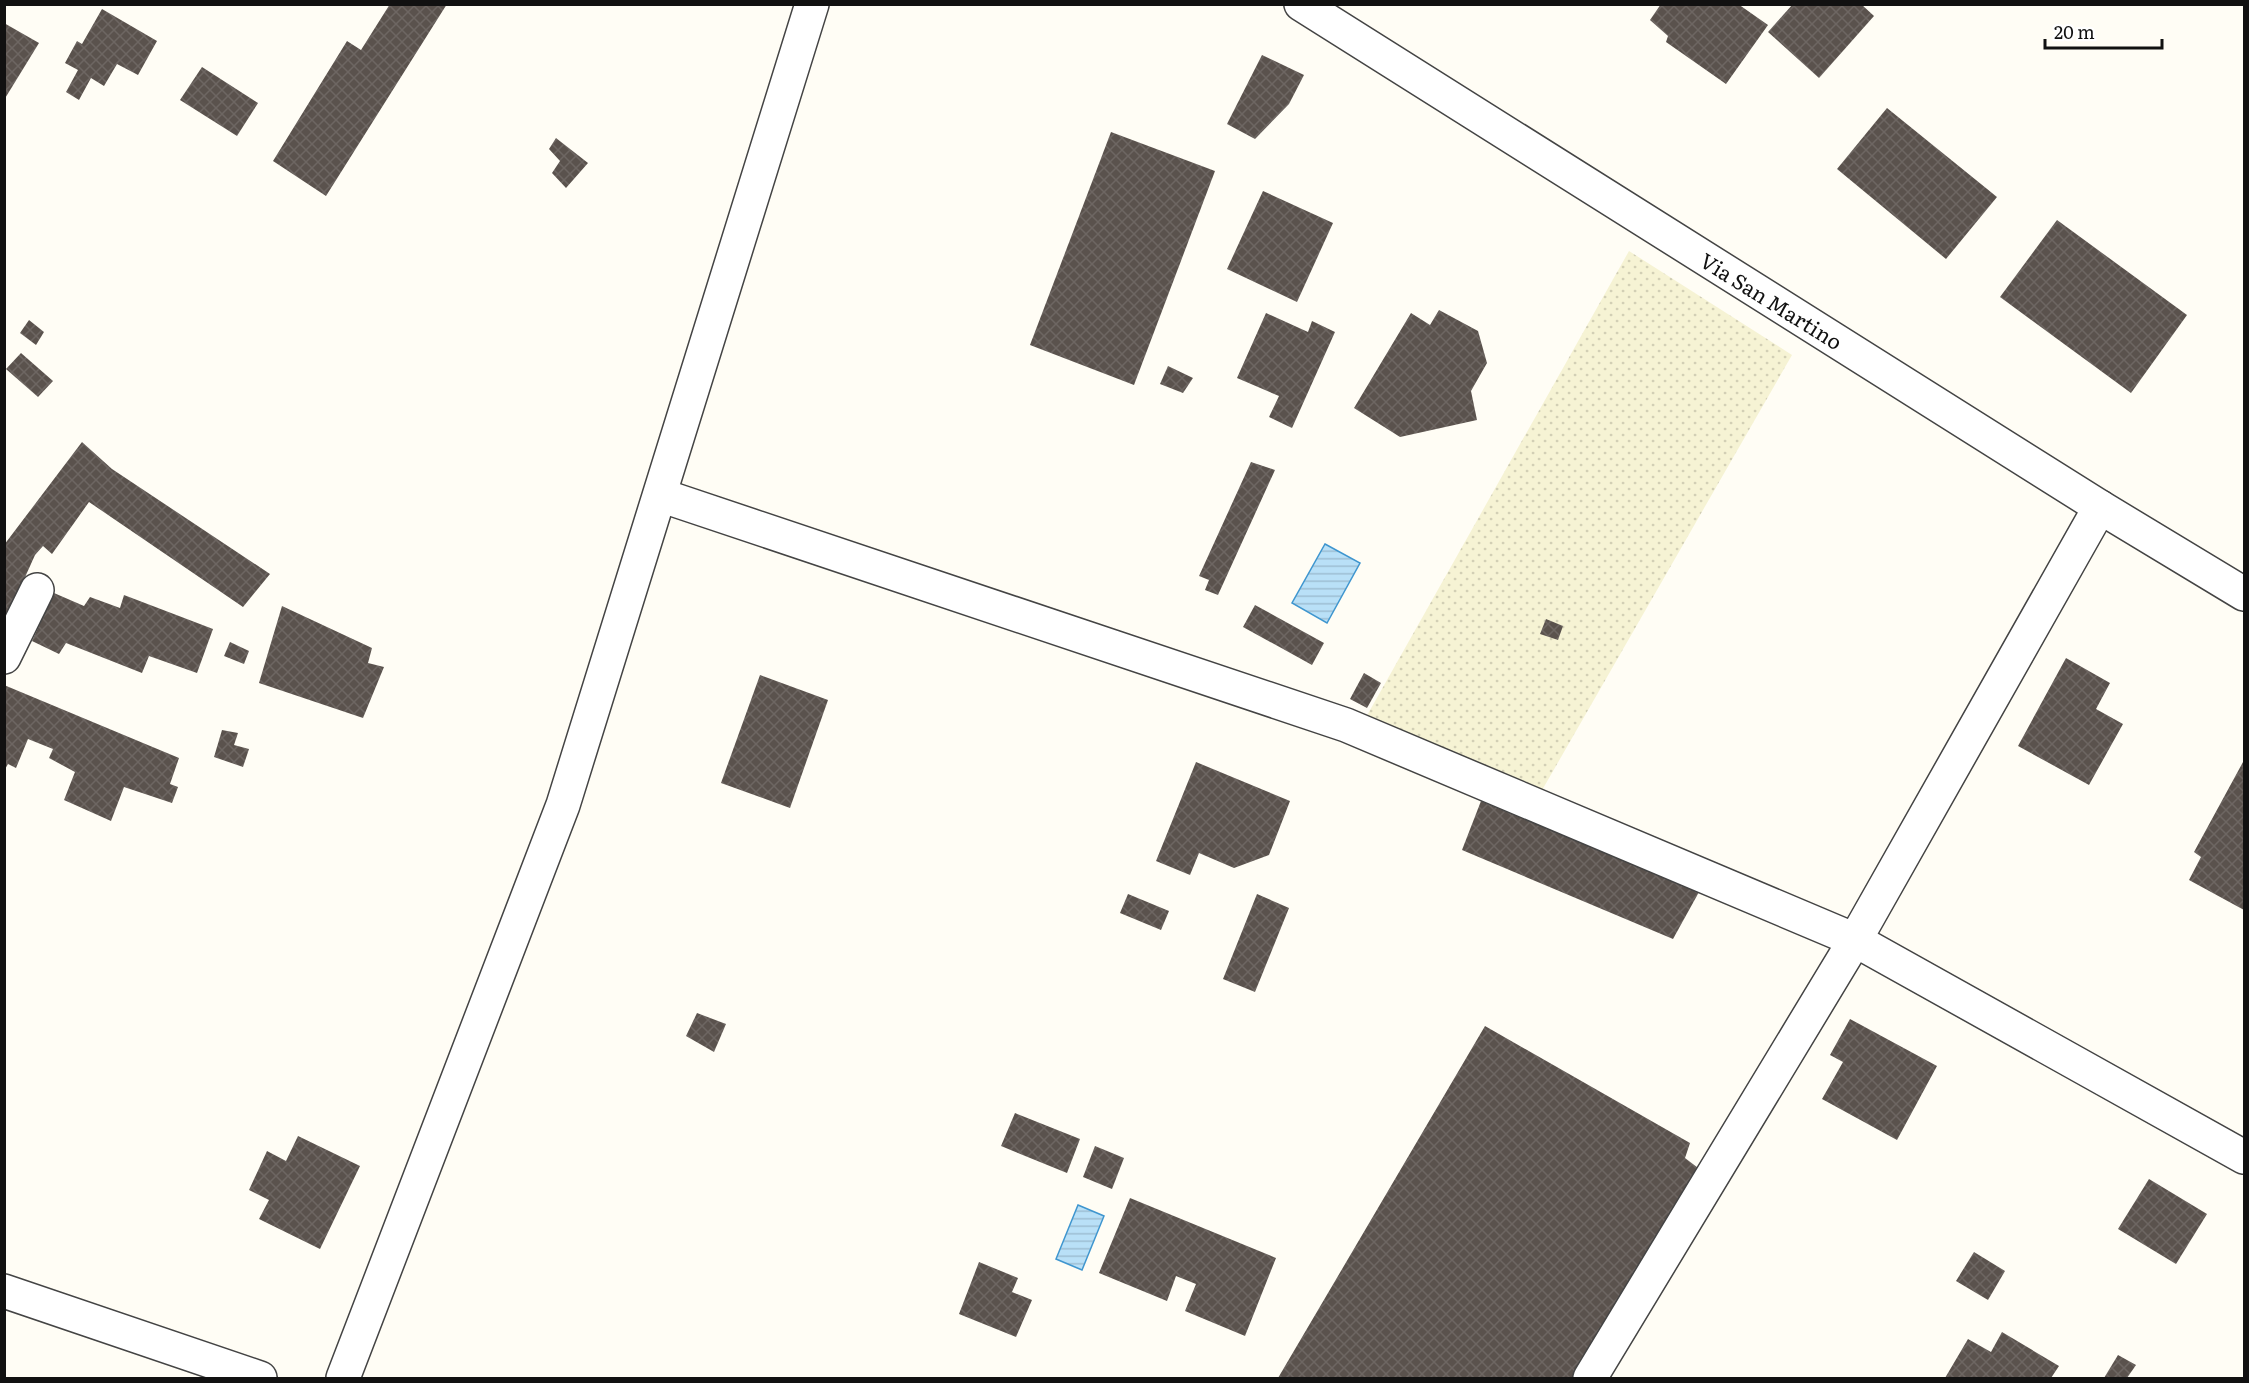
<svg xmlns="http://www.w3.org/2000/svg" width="2249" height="1383" viewBox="0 0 2249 1383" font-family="Literata,serif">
<defs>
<pattern id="farmland-dots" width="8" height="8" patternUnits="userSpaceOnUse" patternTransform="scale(1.5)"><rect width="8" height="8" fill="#f6f3d4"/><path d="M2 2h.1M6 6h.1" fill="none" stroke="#d2cfb5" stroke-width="1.8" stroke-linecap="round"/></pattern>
<pattern id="water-rules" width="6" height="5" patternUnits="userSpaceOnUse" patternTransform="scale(1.5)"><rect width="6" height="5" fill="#b9e0f7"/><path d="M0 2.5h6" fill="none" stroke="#9ebfd3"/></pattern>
<pattern id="building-cross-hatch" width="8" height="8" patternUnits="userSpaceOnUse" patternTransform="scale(1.5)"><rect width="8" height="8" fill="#5a524d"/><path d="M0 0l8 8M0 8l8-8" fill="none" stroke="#6d6662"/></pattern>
</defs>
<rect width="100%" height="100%" fill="#fffdf5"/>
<path fill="url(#farmland-dots)" d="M1629 251 1792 355 1541 792 1365 719Z"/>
<g fill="url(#water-rules)" stroke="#3f96cf" stroke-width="1.5">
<path d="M1325 544 1360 563 1327 623 1292 603Z"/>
<path d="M1078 1205 1104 1216 1082 1270 1056 1259Z"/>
</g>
<g fill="url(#building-cross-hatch)">
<path d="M390 4H447L326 196 273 161 347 41 361 50Z"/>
<path d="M1661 4H1738L1768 25 1726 84 1666 42 1668 36 1650 20Z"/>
<path d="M1793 4H1861L1874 16 1819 78 1768 32Z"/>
<path d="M102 9 157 41 138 75 117 64 104 86 91 78 79 100 66 92 78 70 65 63 77 41 82 44Z"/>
<path d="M4 23 39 43 4 100Z"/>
<path d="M1262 55 1304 75 1289 104 1255 139 1227 124Z"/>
<path d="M202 67 258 103 237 136 180 100Z"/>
<path d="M1887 108 1997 197 1946 259 1837 169Z"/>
<path d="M1111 132 1215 171 1134 385 1030 345Z"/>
<path d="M556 138 588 163 566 188 552 173 560 161 549 149Z"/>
<path d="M1263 191 1333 223 1297 302 1227 269Z"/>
<path d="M2057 220 2187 315 2131 393 2000 297Z"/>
<path d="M1439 310 1478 331 1487 363 1471 391 1477 420 1400 437 1354 408 1411 313 1430 325Z"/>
<path d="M1266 313 1308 332 1312 321 1335 332 1292 428 1269 417 1279 396 1237 378Z"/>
<path d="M29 320 44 332 36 345 20 333Z"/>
<path d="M21 353 53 381 38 397 6 369Z"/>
<path d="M1168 366 1193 378 1183 393 1160 384Z"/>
<path d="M82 442 112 469 270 574 243 607 89 502 52 554 43 546 35 555 4 624V545Z"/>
<path d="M1251 462 1275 470 1218 595 1205 590 1209 580 1199 576Z"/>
<path d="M54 593 84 606 90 597 120 608 124 595 213 629 197 673 149 656 142 673 66 643 59 654 32 641Z"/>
<path d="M1255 605 1324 643 1312 665 1243 627Z"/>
<path d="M282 606 372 648 368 663 384 667 363 718 259 683Z"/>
<path d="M1546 619 1563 626 1558 640 1540 634Z"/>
<path d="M230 642 249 651 244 664 224 656Z"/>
<path d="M2066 658 2110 683 2096 709 2123 724 2089 785 2018 746Z"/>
<path d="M1364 673 1381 683 1367 708 1350 699Z"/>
<path d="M760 675 828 700 790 808 721 783Z"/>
<path d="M4 685 179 758 170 784 178 787 172 803 124 787 111 821 64 800 75 772 49 758 53 749 28 739 16 768 8 764 4 771Z"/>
<path d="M222 730 238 733 234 745 249 749 243 767 214 757Z"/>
<path d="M1196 762 1290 801 1269 855 1234 868 1199 853 1190 875 1156 861Z"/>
<path d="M2243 762 2244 763V910L2189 880 2201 857 2194 852Z"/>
<path d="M1481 801 1699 892 1673 939 1462 850Z"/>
<path d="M1128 894 1169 911 1161 930 1120 913Z"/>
<path d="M1257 894 1289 908 1255 992 1223 979Z"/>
<path d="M697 1013 726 1024 714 1052 686 1036Z"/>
<path d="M1850 1019 1937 1066 1897 1140 1822 1099 1843 1062 1830 1055Z"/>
<path d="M1485 1026 1690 1143 1685 1158 1706 1174 1588 1378H1278Z"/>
<path d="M1015 1113 1080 1139 1067 1173 1001 1146Z"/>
<path d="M298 1136 360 1166 320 1249 259 1219 269 1200 249 1190 267 1151 286 1161Z"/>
<path d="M1095 1146 1124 1158 1112 1189 1083 1177Z"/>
<path d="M2149 1179 2207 1214 2176 1264 2118 1229Z"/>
<path d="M1130 1198 1276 1258 1245 1336 1185 1311 1196 1284 1176 1276 1167 1301 1099 1273Z"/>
<path d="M1974 1252 2005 1271 1988 1300 1956 1281Z"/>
<path d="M979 1262 1018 1278 1012 1292 1032 1300 1016 1337 959 1314Z"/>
<path d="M2002 1332 2059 1366 2051 1378H1945L1968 1339 1991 1352Z"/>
<path d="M2118 1355 2136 1365 2127 1378H2104Z"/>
</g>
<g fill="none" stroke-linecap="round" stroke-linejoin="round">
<defs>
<g id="minor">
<path d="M1301 4 2100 507 2244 594"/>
<path d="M660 495 1346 725 1855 940 2244 1157"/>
<path d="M4 657 37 590"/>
<path d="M4 1291 260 1378"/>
<path d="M343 1378 563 805 812 4"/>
<path d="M1590 1378 1855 940 2100 507"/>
</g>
</defs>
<use href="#minor" stroke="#444" stroke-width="36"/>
<use href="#minor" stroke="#fff" stroke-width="33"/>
</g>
<g text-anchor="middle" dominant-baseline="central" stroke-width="6" stroke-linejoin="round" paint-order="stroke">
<g font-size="21" fill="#111" stroke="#fff">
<text transform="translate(1772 300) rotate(32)">Via San Martino</text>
</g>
</g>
<rect width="2249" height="1383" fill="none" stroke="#111111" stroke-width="12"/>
<path d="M2045 39v9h117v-9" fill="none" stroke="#111111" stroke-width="3"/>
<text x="2054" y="39" font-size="18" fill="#111111" stroke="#ffffff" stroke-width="4.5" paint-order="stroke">20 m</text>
</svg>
